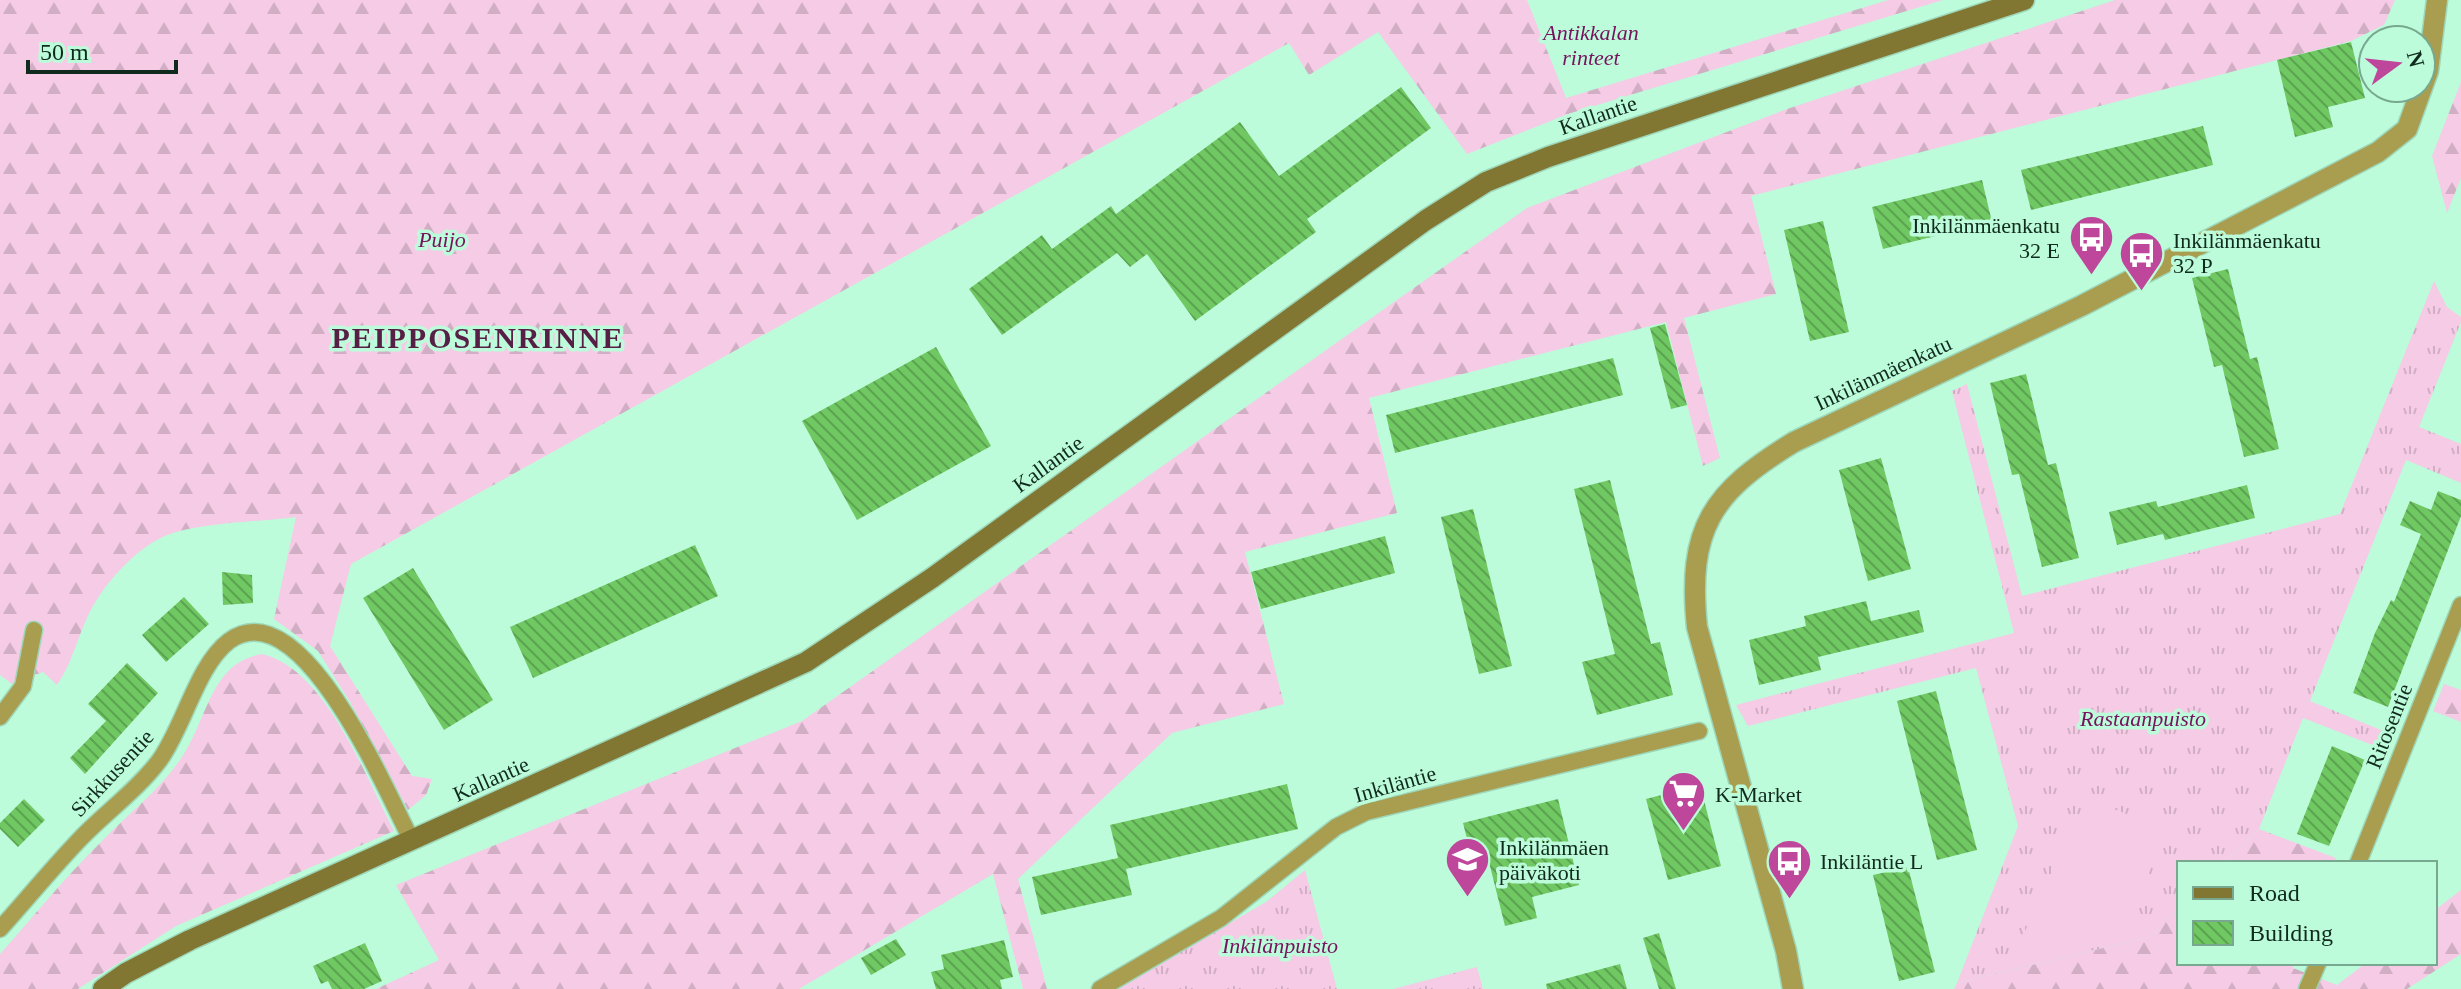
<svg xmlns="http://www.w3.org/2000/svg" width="2461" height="989" viewBox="0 0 2461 989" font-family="Georgia,serif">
<defs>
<pattern id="grass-tufts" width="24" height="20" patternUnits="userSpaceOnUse" patternTransform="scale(2)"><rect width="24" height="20" fill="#f5cbe5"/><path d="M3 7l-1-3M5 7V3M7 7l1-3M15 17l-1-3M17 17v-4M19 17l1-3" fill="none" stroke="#d1aec4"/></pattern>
<pattern id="forest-firs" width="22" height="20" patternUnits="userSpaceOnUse" patternTransform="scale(2)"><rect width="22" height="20" fill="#f5cbe5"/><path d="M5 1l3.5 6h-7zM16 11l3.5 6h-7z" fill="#d1aec4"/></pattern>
<pattern id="building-back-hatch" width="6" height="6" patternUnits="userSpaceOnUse" patternTransform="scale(2)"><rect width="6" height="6" fill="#70c862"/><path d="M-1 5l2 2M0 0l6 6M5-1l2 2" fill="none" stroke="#5ba350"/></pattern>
</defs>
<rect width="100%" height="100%" fill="#bcfcda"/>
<g fill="url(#grass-tufts)">
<path d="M2434 281 2447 307 2461 317V322L2419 427 2461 444V483L2406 460 2310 701 2386 732 2380 748 2303 718 2259 829 2224 863H2179V908L2149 937 1957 983 2018 826 1976 668 1748 726 1736 705 2014 633 1952 391 1967 384 2022 596 2340 514Z"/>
<path d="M1305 870 1337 989H1116L1266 902Z"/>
<path d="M1477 967 1483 989H1393Z"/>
</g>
<g fill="url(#forest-firs)">
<path d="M0 0H1527L1566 98 1888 0H1943L1571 113 1467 154 1378 32 1309 75 1289 43 351 564 330 646 412 776 432 779 426 795 408 810 350 702 318 651 274 619 296 517C258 522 209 522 173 533 143 542 112 575 96 601 79 628 75 659 57 685L43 672 12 684 0 675Z"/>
<path d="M2115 0H2395L2384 25 2351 41 1751 196 1776 294 1684 318 1720 458 1703 466 1666 322 1369 398 1397 513 1245 552 1284 704 1172 733 1018 879 1047 989H1023L993 874 799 989H376L439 960 396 885 802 721 1527 208 1787 109Z"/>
<path d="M2461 82V178L2447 213 2432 156Z"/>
<path d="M262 654C325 668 366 778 394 831L176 926 78 989H0V954C34 916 66 876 103 840 133 809 169 783 189 745 209 708 215 662 262 654Z"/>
<path d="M2444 684 2461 690V722L2433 711Z"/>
<path d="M2259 829 2336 858 2334 863H2224Z"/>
<path d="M2461 890V954L2407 989H1954L1957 983 2149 937 2179 908V963H2294L2293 968 2337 985 2366 963H2435V910Z"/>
</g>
<path fill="#f5cbe5" d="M2118 810 2159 831 2128 941 2027 961 2019 944 2076 821 2086 811Z"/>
<g fill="url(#building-back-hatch)">
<path d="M2351 42 2365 98 2328 107 2333 127 2295 137 2277 60Z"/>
<path d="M1401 87 1431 128 1307 219 1316 232 1195 321 1147 254 1130 267 1117 253 1002 335 969 289 1042 235 1052 249 1111 206 1116 214 1240 122 1279 176Z"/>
<path d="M2203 126 2213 165 2031 210 2021 170Z"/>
<path d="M1982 180 1992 222 1883 249 1872 207Z"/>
<path d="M1823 221 1849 332 1810 341 1784 230Z"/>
<path d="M2228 269 2250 359 2257 357 2279 449 2244 457 2222 365 2214 367 2192 278Z"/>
<path d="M1665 324 1687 405 1671 409 1650 328Z"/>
<path d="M936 347 991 446 857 520 802 421Z"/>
<path d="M1613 358 1623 395 1395 453 1386 415Z"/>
<path d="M2026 374 2048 465 2056 463 2079 558 2042 567 2019 474 2012 475 1990 383Z"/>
<path d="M1881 458 1911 569 1868 581 1839 470Z"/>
<path d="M1610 480 1651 644 1660 642 1673 695 1597 715 1582 662 1615 654 1574 489Z"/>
<path d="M2247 485 2255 518 2165 540 2163 534 2117 545 2109 512 2156 501 2158 507Z"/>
<path d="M2438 491 2461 500V516L2388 707 2353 693 2375 633 2391 600 2394 602 2421 534 2400 525 2410 501 2431 510Z"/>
<path d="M1473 509 1512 666 1479 674 1441 517Z"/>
<path d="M1385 536 1395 573 1261 609 1251 572Z"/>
<path d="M695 545 718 596 533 678 510 627Z"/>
<path d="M413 568 493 700 444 730 363 598Z"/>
<path d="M222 572 252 575 253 603 223 605Z"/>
<path d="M184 597 209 624 166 662 142 635Z"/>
<path d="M1866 601 1871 621 1919 610 1924 632 1818 657 1821 670 1759 685 1749 640 1806 626 1804 616Z"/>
<path d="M127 663 158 693 85 774 70 758 106 721 88 704Z"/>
<path d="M1936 691 1977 850 1937 860 1897 701Z"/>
<path d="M2332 746 2365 760 2329 846 2297 834Z"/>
<path d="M1287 784 1298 829 1126 869 1132 895 1041 915 1032 877 1118 858 1110 825Z"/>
<path d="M1700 785 1721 866 1668 880 1646 799Z"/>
<path d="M24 799 45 820 18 847 0 829V823Z"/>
<path d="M1558 799 1579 885 1532 897 1537 918 1505 926 1488 858 1473 862 1463 823Z"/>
<path d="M1908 867 1935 972 1899 981 1873 875Z"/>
<path d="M1659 933 1676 989H1659L1643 938Z"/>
<path d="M896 939 906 955 871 975 861 958Z"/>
<path d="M1004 940 1013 977 1000 980 1002 989H936L931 972 944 969 941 955Z"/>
<path d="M365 943 382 981 364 989H332L328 981 321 984 313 966Z"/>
<path d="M1620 964 1627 989H1547L1546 984Z"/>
</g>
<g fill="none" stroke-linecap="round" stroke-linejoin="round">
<defs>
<g id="minor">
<path d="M0 717 23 686 34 630"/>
<path d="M2358 863 2461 605"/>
<path d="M0 929C27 899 53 867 81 838 106 812 137 790 159 761 184 727 197 665 229 641 302 588 387 794 412 841"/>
<path d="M1100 989 1221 918 1336 827 1366 812 1699 731"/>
<path d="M2307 989 2318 963"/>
</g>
<path id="tertiary" d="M1793 989 1786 951 1697 627C1687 528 1712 492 1794 442L2081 306 2378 152 2407 129 2428 71 2437 0"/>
<path id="secondary" d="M103 989 126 973 190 940 806 662 932 578 1426 220 1486 182 1548 157 2024 0"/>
</defs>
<use href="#minor" stroke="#9dd6b8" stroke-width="19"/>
<use href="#tertiary" stroke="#9dd6b8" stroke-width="23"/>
<use href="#secondary" stroke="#9dd6b8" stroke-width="23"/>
<use href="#minor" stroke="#a99e50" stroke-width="16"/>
<use href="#tertiary" stroke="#a99e50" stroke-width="20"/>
<use href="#secondary" stroke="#827732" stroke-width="20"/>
</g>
<defs>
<symbol id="bus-pin" viewBox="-11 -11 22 30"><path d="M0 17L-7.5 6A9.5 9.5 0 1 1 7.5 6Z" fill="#be469b" stroke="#bcfcda"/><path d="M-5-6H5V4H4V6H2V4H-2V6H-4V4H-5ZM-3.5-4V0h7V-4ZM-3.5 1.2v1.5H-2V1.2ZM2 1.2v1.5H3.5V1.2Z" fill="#fff"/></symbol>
<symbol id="supermarket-pin" viewBox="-11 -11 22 30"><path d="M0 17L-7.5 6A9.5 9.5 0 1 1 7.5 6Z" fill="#be469b" stroke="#bcfcda"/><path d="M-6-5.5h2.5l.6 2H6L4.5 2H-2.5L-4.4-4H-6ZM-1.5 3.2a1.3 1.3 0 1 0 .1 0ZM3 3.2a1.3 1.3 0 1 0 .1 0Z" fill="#fff"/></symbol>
<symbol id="school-pin" viewBox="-11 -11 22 30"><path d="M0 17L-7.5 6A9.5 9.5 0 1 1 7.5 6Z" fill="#be469b" stroke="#bcfcda"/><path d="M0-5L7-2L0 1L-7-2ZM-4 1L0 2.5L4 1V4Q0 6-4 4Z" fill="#fff"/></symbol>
</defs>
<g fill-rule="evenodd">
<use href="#bus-pin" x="2066" y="212" width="51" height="69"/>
<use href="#bus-pin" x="2116" y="228" width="51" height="69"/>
<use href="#supermarket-pin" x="1658" y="768" width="51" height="69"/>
<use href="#school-pin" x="1442" y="834" width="51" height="69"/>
<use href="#bus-pin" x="1764" y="836" width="51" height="69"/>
</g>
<g text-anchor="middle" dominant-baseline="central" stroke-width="7" stroke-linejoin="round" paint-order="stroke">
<g font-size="22" font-style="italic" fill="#77125e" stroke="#bcfcda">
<text x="1591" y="32">Antikkalan<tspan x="1591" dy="25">rinteet</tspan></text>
<text x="442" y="239">Puijo</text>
<text x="2143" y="718">Rastaanpuisto</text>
<text x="1280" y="945">Inkilänpuisto</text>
</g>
<g font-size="22" fill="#112a1e" stroke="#bcfcda">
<text transform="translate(1598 115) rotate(-19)">Kallantie</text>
<text transform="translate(1883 373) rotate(-25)">Inkilänmäenkatu</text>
<text transform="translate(1048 464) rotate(-36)">Kallantie</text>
<text transform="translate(2389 726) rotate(-68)">Ritosentie</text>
<text transform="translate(112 773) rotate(-47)">Sirkkusentie</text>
<text transform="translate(491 779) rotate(-24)">Kallantie</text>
<text transform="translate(1395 784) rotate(-16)">Inkiläntie</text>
</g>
<g font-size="22" fill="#112a1e" stroke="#bcfcda" text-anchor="start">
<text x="2060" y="225" text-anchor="end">Inkilänmäenkatu<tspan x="2060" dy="25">32 E</tspan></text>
<text x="2173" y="240">Inkilänmäenkatu<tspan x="2173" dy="25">32 P</tspan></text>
<text x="1715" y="794">K-Market</text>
<text x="1499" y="847">Inkilänmäen<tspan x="1499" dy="25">päiväkoti</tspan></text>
<text x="1820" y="861">Inkiläntie L</text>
</g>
<g font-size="30" font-weight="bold" letter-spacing="2" fill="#571e46" stroke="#bcfcda">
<text x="478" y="337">PEIPPOSENRINNE</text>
</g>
</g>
<rect x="2177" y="861" width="260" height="104" fill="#bcfcda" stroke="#78a88f" stroke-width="2"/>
<rect x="2193" y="887" width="40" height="12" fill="#827732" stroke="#78a88f" stroke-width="2"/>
<text x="2249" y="901" font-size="24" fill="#112a1e">Road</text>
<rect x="2193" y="921" width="40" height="24" fill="url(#building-back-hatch)" stroke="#78a88f" stroke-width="2"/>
<text x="2249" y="941" font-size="24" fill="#112a1e">Building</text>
<g transform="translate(2397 64) rotate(75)"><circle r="38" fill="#bcfcda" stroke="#78a88f" stroke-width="2"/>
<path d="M0-6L14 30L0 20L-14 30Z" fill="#be469b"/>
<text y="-12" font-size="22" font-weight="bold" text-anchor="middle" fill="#112a1e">N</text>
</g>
<path d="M28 60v12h148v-12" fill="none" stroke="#112a1e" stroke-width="4"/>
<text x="40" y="60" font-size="24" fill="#112a1e" stroke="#bcfcda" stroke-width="6" paint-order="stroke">50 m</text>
</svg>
